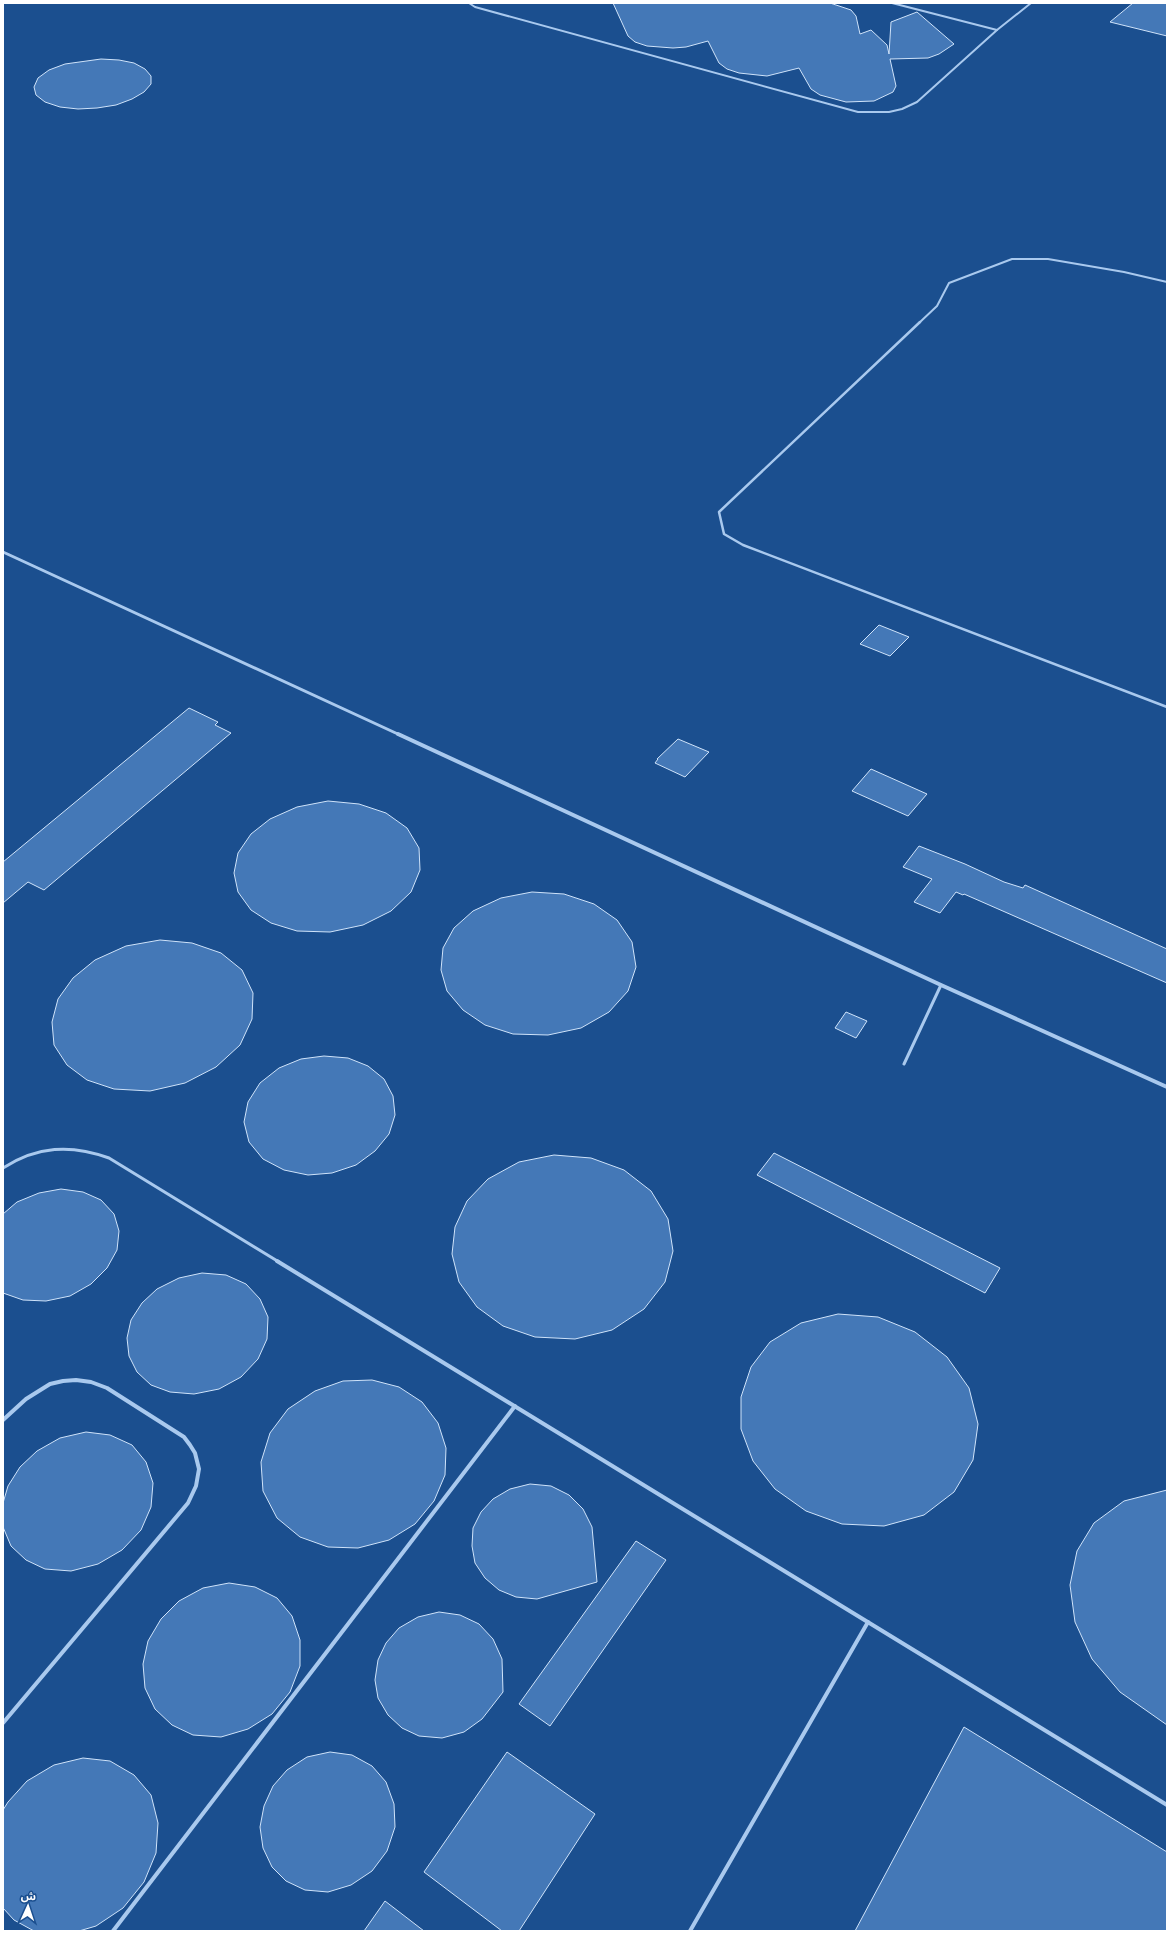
<svg xmlns="http://www.w3.org/2000/svg" width="1170" height="1934" viewBox="0 0 1170 1934" font-family="Commissioner,'Noto Sans Arabic',sans-serif">
<rect width="100%" height="100%" fill="#1b4f8f"/>
<g fill="#4478b7" stroke="#cfe3fa">
<path d="M613 3H830L851 10 856 16 860 34 871 30 887 45 889 54 891 22 917 12 954 44 939 54 928 58 890 59 896 86 893 92 874 101 846 102 820 95 811 89 799 68 767 76 739 73 727 69 719 63 708 41 686 47 673 48 647 46 635 42 628 36Z"/>
<path d="M1133 3H1167V36L1110 22Z"/>
<path d="M101 59 119 60 134 63 145 69 151 76V84L144 92 132 99 116 105 97 108 78 109 60 107 45 102 36 95 34 87 38 78 49 70 65 64Z"/>
<path d="M879 625 909 637 890 656 860 644Z"/>
<path d="M189 708 218 722 215 725 231 733 44 890 28 882 3 903V862Z"/>
<path d="M678 739 709 752 685 777 655 763 658 759H657Z"/>
<path d="M871 769 927 794 908 816 852 791Z"/>
<path d="M328 801 359 804 386 813 407 828 419 848 420 870 411 892 391 911 363 925 330 932 297 931 271 923 251 910 238 892 234 873 238 853 251 834 270 819 297 807Z"/>
<path d="M919 846 965 864 1004 882 1023 888 1025 885 1167 949V983L964 894 963 895 956 892 940 913 914 902 932 879 903 867Z"/>
<path d="M532 892 564 894 594 904 617 920 632 942 636 967 628 991 609 1012 581 1028 548 1035 513 1034 485 1025 463 1010 447 991 441 970 443 948 454 928 473 911 501 898Z"/>
<path d="M160 940 192 943 221 953 242 970 253 993 252 1019 240 1045 216 1067 185 1083 150 1091 114 1089 87 1080 67 1065 54 1045 52 1022 58 999 73 978 95 960 126 946Z"/>
<path d="M846 1012 867 1021 856 1038 835 1028Z"/>
<path d="M324 1056 348 1058 368 1066 384 1079 393 1096 395 1115 389 1134 375 1151 356 1165 332 1173 308 1175 284 1170 263 1159 249 1142 244 1122 248 1102 260 1083 279 1068 301 1059Z"/>
<path d="M774 1153 1000 1268 985 1293 757 1175Z"/>
<path d="M554 1155 591 1158 624 1170 651 1191 668 1219 673 1251 665 1282 644 1309 612 1330 575 1339 535 1337 503 1326 477 1307 459 1282 452 1254 455 1227 467 1201 488 1179 519 1162Z"/>
<path d="M61 1189 83 1192 101 1200 114 1214 119 1231 117 1250 107 1268 91 1284 70 1296 46 1301 23 1300 3 1293V1214L17 1202 39 1193Z"/>
<path d="M202 1273 226 1275 246 1284 260 1299 268 1317 267 1339 258 1359 241 1377 219 1389 194 1394 170 1392 151 1385 137 1372 129 1356 127 1338 131 1320 142 1303 157 1289 179 1278Z"/>
<path d="M838 1314 878 1317 915 1332 947 1357 969 1388 978 1424 973 1460 954 1492 924 1515 884 1526 842 1524 806 1511 775 1489 753 1461 741 1429V1397L751 1367 770 1342 801 1323Z"/>
<path d="M372 1380 399 1387 422 1402 438 1423 446 1448 445 1475 434 1501 415 1524 389 1540 358 1548 328 1547 300 1537 277 1518 263 1491 261 1462 270 1433 288 1409 315 1391 343 1381Z"/>
<path d="M86 1432 110 1435 132 1445 146 1462 153 1483 151 1507 141 1530 122 1550 98 1564 71 1571 45 1569 26 1560 11 1546 3 1527V1503L8 1486 20 1467 37 1451 60 1438Z"/>
<path d="M530 1484 551 1486 569 1495 583 1509 592 1527 597 1582 537 1599 516 1597 499 1590 485 1578 475 1563 472 1546 473 1528 481 1512 493 1499 510 1489Z"/>
<path d="M1167 1490V1725L1120 1692 1092 1659 1075 1622 1070 1585 1077 1551 1094 1523 1124 1501Z"/>
<path d="M636 1541 666 1560 550 1726 519 1704Z"/>
<path d="M229 1583 255 1587 277 1598 292 1616 300 1640V1666L290 1692 272 1714 248 1729 221 1737 193 1735 172 1725 155 1709 145 1688 143 1664 148 1641 161 1619 179 1601 203 1588Z"/>
<path d="M439 1612 460 1615 479 1624 493 1639 502 1659 503 1692 482 1719 464 1732 442 1738 419 1736 402 1728 388 1715 378 1698 375 1680 378 1660 386 1643 399 1628 418 1617Z"/>
<path d="M964 1727 1167 1852V1931H855Z"/>
<path d="M330 1752 352 1755 372 1766 386 1782 394 1804 395 1827 387 1851 372 1871 351 1885 328 1892 305 1890 286 1881 272 1867 263 1848 260 1827 264 1806 273 1786 287 1770 307 1757Z"/>
<path d="M507 1752 595 1814 519 1931H502L424 1872Z"/>
<path d="M83 1758 110 1761 134 1775 151 1795 158 1823 156 1853 144 1882 123 1908 96 1926 79 1931H34L14 1920 3 1908V1810L8 1802 27 1781 54 1765Z"/>
<path d="M385 1901 424 1931H364Z"/>
</g>
<g fill="none" stroke-linecap="round" stroke-linejoin="round">
<g stroke="#a9c9ee" stroke-width="2">
<path d="M469 3 475 7 858 112H889L902 109 917 102 997 30 1031 3"/>
<path d="M892 3 997 30"/>
<path d="M919 323 937 306 949 283 1012 259H1048L1124 272 1167 282"/>
</g>
<path stroke="#a9c9ee" stroke-width="2.5" d="M920 322 719 512 724 534 743 545 1167 707"/>
<g stroke="#a9c9ee" stroke-width="3">
<path d="M904 1064 941 985"/>
<path d="M3 1168C37 1146 71 1144 109 1158L279 1262"/>
</g>
<g stroke="#a9c9ee" stroke-width="4">
<path d="M277 1261 1167 1805"/>
<path d="M3 1420 26 1399 50 1384 63 1381 76 1380 91 1382 107 1388 184 1437 190 1445 195 1453 199 1469 196 1486 188 1503 3 1723"/>
<path d="M113 1931 515 1406"/>
<path d="M690 1931 868 1622"/>
</g>
<path stroke="#a9c9ee" stroke-width="3" d="M3 552 400 735"/>
<path stroke="#a9c9ee" stroke-width="4" d="M398 734 941 985 1167 1087"/>
</g>
<rect width="1170" height="1934" fill="none" stroke="#ffffff" stroke-width="8"/>
<g transform="translate(28 1906) rotate(3)" stroke="#1b4f8f" stroke-width="3" paint-order="stroke">
<path d="M0-3L7 15L0 10L-7 15Z" fill="#ffffff"/>
<text y="-6" font-size="11" font-weight="bold" text-anchor="middle" fill="#ffffff">ش</text>
</g>
</svg>
